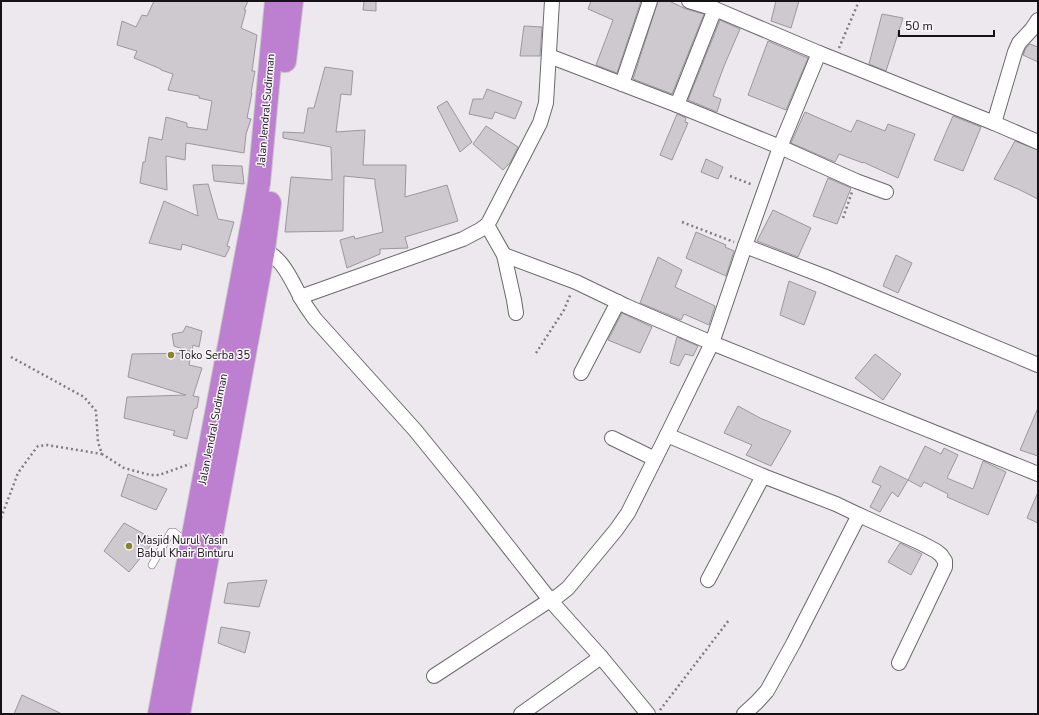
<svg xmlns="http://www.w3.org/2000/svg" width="1039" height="715" viewBox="0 0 1039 715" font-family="'Nunito Sans',sans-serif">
<rect width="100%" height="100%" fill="#ece8ee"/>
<g fill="#cec9cf" stroke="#9b979d">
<path d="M154 1H248L244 10H246L241 28 257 35 252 71H255L251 93H252L247 118 251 119 246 134 244 153 186 143 185 160 166 156 167 190 140 183 143 162H145L149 137 162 140 166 117 187 123V127L207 130 212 101 199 98V96L168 90 173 74 161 70V69L134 58 137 51 117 45 122 21 136 27 142 15 147 16Z"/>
<path d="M364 1H376V11L363 10Z"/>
<path d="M591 1H641L617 73 596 65 613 20 588 9Z"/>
<path d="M658 1H669L686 9 704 14 672 94 633 79Z"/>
<path d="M776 1H799L791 28 771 21Z"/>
<path d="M882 14 903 18 886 71 869 64Z"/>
<path d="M720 20 740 29 724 66 713 96 721 99 717 112 688 100Z"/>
<path d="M524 26 542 27 540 56H520Z"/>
<path d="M768 41 808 58 786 110 748 95Z"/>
<path d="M1030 44 1038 47V62L1023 55 1026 48Z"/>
<path d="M325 67 353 71 351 95 341 94 336 132 365 130 363 165H406L405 197 447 185 458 221 405 237 408 248 380 249V254L347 268 340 240 354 236 355 239 383 232 375 184V179L344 176 343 231 285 232 291 177 332 180 331 147 283 138V132L304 133 308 108H314Z"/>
<path d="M487 89 522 102 515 119 495 112 492 119 469 114 473 99H483Z"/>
<path d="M447 101 472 142 460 152 437 107Z"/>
<path d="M805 112 851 132 857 120 885 131 888 124 915 134 898 178 863 162V163L839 154 835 162 791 143Z"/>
<path d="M677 114 686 118 685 122 688 123 672 160 660 155Z"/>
<path d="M953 116 981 127 963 171 934 160Z"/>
<path d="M486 126 518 147 510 163 503 170 473 144Z"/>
<path d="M1015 141 1038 150V199L1018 189 994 179Z"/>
<path d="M706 159 723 167 718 179 701 172Z"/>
<path d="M212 165 242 166 244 184 214 181Z"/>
<path d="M828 178 851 188 837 224 813 216Z"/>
<path d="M208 184 218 219 234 222 227 246 230 247 225 257 182 244 181 250 149 243 164 201 198 216 193 185Z"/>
<path d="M773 210 811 228 798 257 757 241Z"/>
<path d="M696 232 726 245 725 247 734 251 726 276 686 258Z"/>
<path d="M896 255 912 263 898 293 883 286Z"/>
<path d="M658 257 682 270 675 287 715 306 709 325 684 314 681 320 640 303Z"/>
<path d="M789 281 816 292 804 325 780 315Z"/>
<path d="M622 313 652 327 640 353 608 340Z"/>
<path d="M186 326 202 331 199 347 193 345 192 352 174 346 172 334 183 332Z"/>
<path d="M677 337 698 346 693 356 685 354 679 366 670 363Z"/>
<path d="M191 353 189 365 202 368 193 396 199 397 197 408 194 409 187 439 173 435 175 431 124 418 127 397 186 395 128 377 132 354Z"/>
<path d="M875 354 901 374 883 400 855 378Z"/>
<path d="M738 406 760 418 791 431 771 466 746 455 752 445 724 433Z"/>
<path d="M1038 408V456L1020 450Z"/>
<path d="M925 446 941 454 944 448 958 455 947 478 973 489 983 461 1006 472 988 515 947 497 948 494 924 482 921 487 908 480Z"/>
<path d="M880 466 908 480 898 497 892 492 880 512 870 507 881 486 872 482Z"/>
<path d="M128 474 167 489 156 510 121 496Z"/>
<path d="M1038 492V523L1027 518Z"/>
<path d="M124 523 155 540 129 572 104 551Z"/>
<path d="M900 543 922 554 911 575 888 562Z"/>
<path d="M267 580 259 607 224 603 228 583Z"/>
<path d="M221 627 250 632 245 653 218 643Z"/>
<path d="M22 695 62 714H14Z"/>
</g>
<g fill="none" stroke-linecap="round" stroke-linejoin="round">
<defs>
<path id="lane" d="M152 565 171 532H174L188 544"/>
<g id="street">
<path d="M689 1 715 9 819 53"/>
<path d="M549 56 677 105 780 147 819 53 994 123 1015 52 1019 43 1032 29 1038 20"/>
<path d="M622 84 650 1"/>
<path d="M677 105 715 9"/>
<path d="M994 123 1038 142"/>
<path d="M886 192 856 181 780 147 745 246 712 343 1038 474"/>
<path d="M487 225 504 255 514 300 516 313"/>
<path d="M745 246 826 277 1038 365"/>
<path d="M258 247C281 255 290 277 300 296 304 304 310 312 315 319L415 430 467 494 550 600 601 657 648 714"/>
<path d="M300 297 463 239 480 230 487 225 490 220 540 123 546 103 552 1"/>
<path d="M581 373 618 302"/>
<path d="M667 435 763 476 836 504 859 515 793 644 767 691 757 702 744 714"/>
<path d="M612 438 655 459"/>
<path d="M859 515 921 543 936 551 941 555 945 561V567L899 663"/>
<path d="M708 580 763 476"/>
<path d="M434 676 550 600 558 596 568 588 616 530 628 513 667 435 712 343 626 306 576 282 504 255"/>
<path d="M521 714 601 657"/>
</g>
<g id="highway">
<path d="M285 61 292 1"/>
<path d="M159 714 254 213 259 183 276 1"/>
<path d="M179 714 264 249 270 203"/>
</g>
</defs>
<use href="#lane" stroke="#6c686d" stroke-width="8"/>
<use href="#street" stroke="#6c686d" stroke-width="16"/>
<use href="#highway" stroke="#c7c6c7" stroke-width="24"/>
<g stroke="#807d81" stroke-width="2.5" stroke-dasharray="2 3" stroke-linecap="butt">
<path d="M839 48 859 1"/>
<path d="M730 176 753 185"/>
<path d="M843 218 852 192"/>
<path d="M682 222 734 242"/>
<path d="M536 353 564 310 571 293"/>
<path d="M11 357 84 397 96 411 98 442 102 454 124 468 150 475H159L190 464"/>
<path d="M1 518 18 473 34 451 38 446 47 445 102 454"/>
<path d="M660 710 729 620"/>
</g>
<use href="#lane" stroke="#fff" stroke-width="7"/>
<use href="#street" stroke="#fff" stroke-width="14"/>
<use href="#highway" stroke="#bd7fd0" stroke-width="22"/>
</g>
<g fill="#87852e" stroke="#f9f5fb" stroke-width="1.5">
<circle cx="171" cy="355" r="4"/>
<circle cx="129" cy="546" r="4"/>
</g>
<g text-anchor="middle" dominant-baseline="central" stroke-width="3" stroke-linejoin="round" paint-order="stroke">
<g font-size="11" fill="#141214" stroke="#f9f5fb">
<text transform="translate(266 110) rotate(-85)">Jalan Jendral Sudirman</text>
<text transform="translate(213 429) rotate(-79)">Jalan Jendral Sudirman</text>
</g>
<g font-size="11" fill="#141214" stroke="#f9f5fb" text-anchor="start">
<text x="179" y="355">Toko Serba 35</text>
<text x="137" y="540">Masjid Nurul Yasin<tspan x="137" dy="13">Babul Khair Binturu</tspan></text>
</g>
</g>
<rect width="1039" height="715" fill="none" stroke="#141214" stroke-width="4"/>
<path d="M899 30v6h95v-6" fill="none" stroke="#141214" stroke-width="2"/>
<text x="905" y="30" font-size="12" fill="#141214" stroke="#f9f5fb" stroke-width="3" paint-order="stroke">50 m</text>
</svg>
